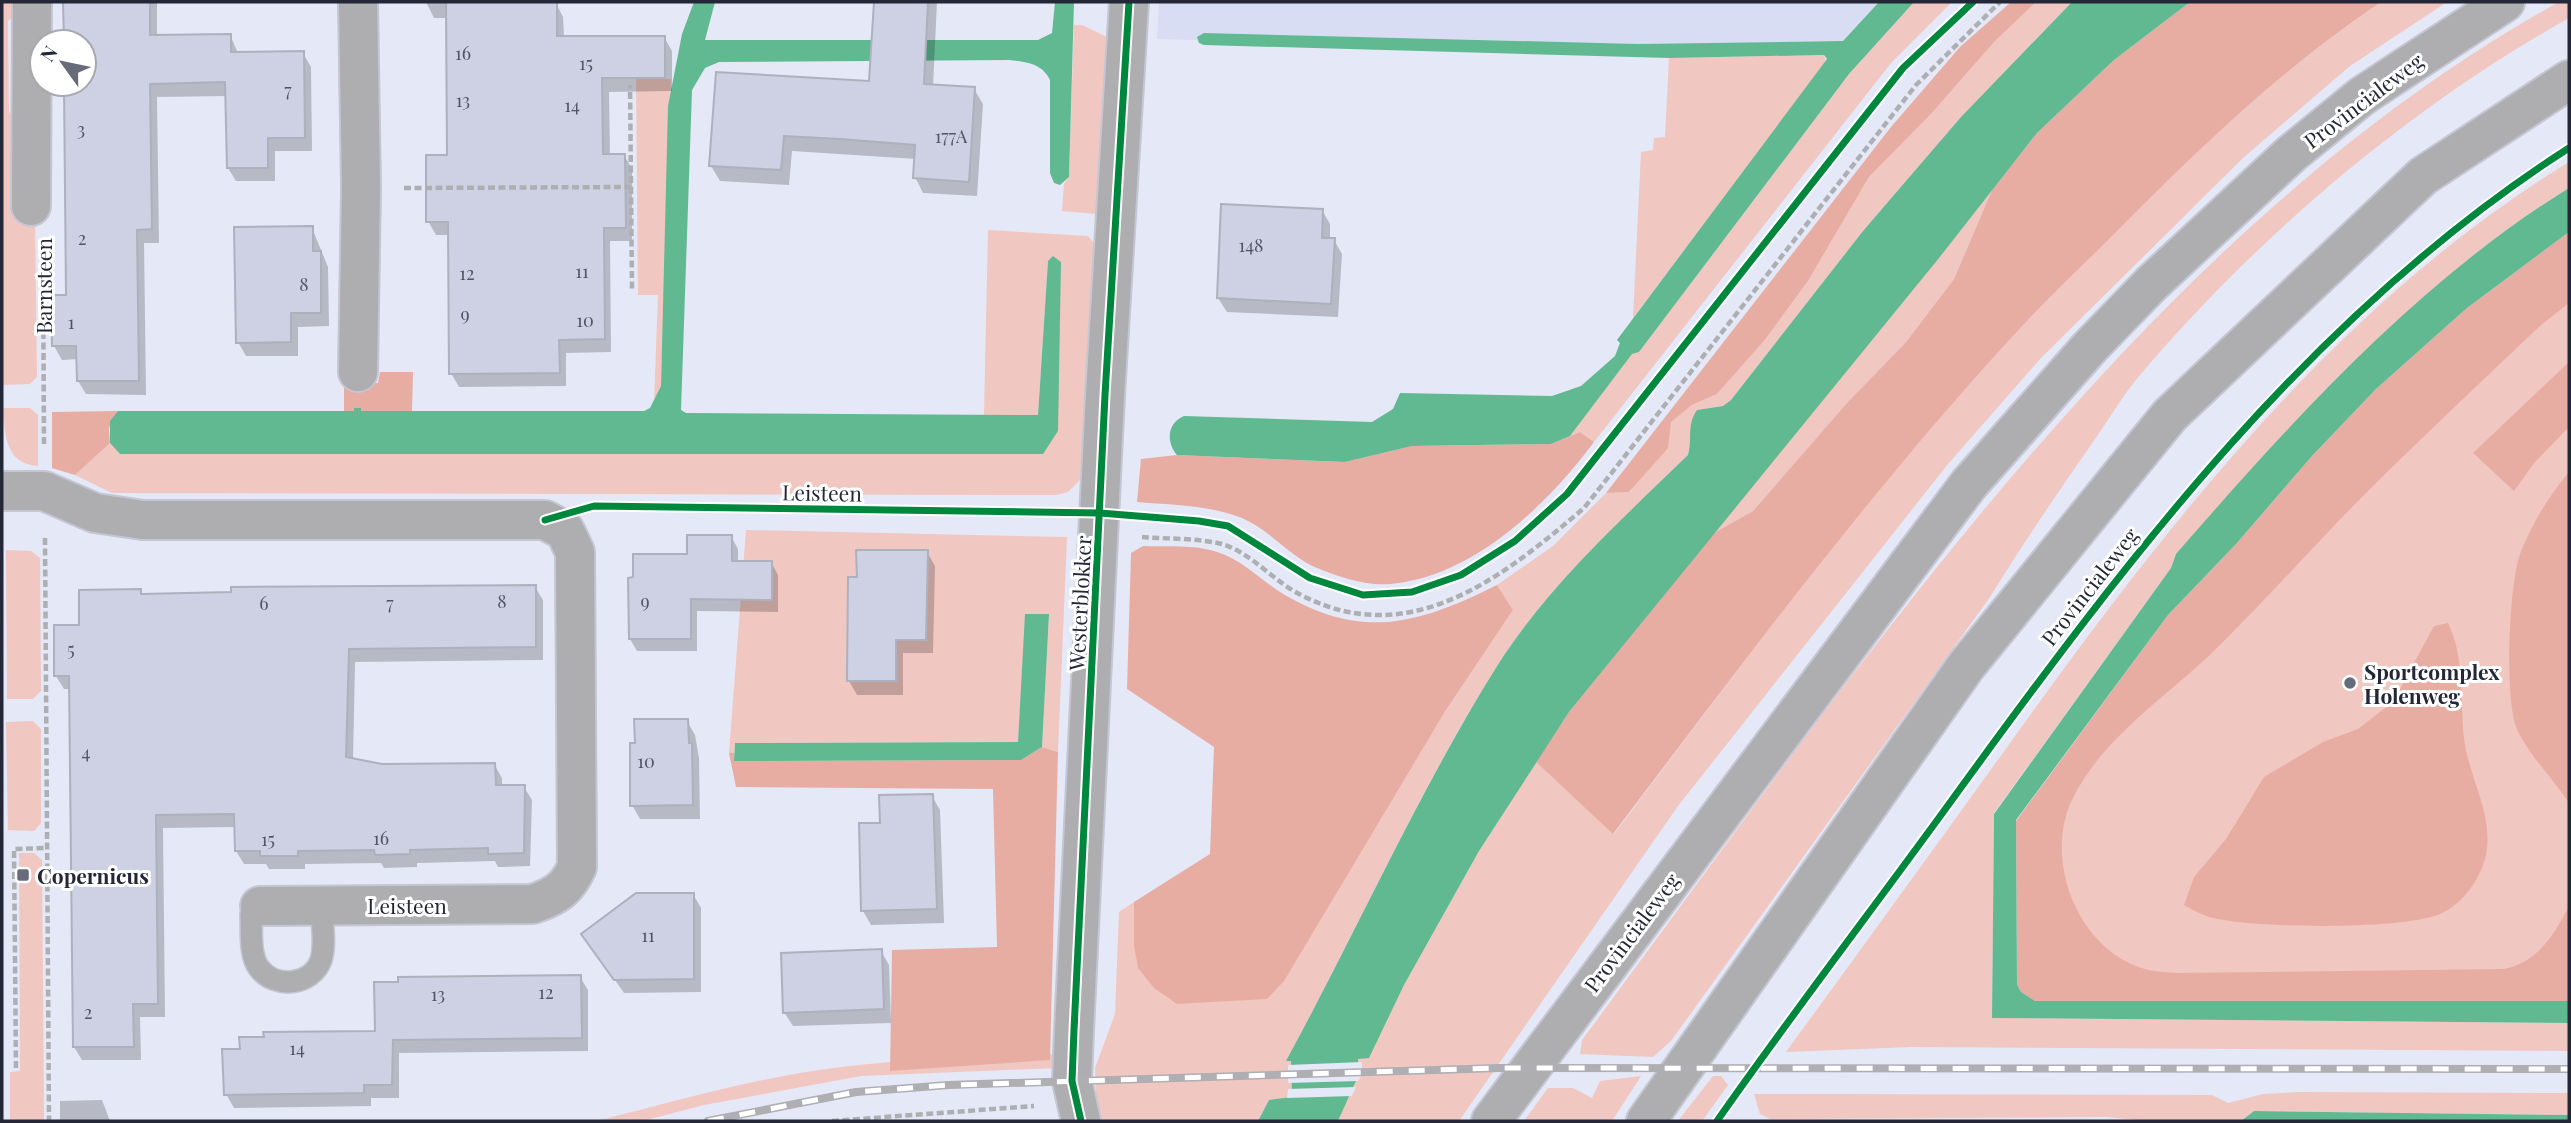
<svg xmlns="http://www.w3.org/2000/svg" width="2571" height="1123" viewBox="0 0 2571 1123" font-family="'Playfair Display',serif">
<rect width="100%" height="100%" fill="#e5e8f6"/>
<path fill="#d8ddf3" d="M1159 2H1879L1843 41 1638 44 1204 33 1197 40 1157 39Z"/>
<g fill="#f1c7c1">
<path d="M2 2H23V7L8 21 9 112 24 126 18 220H35L37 377 30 384 3 385Z"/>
<path d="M1914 2H1952L1891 63 1594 442 1580 432 1570 436 1632 353 1639 352 1849 74Z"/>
<path d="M2036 2H2072L1961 117 1863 231 1731 400 1723 406 1697 410C1689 429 1693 437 1688 455 1622 519 1549 585 1499 663 1419 789 1358 929 1287 1060L1291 1061 1292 1098 1269 1100 1258 1121H1097L1095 1068 1115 1014 1119 912 1134 902V945L1444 713 1513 610 1497 585 1553 546 1606 493 1630 492 1670 431V422L1692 405 1717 394 1764 341 1808 281 1869 177 1931 114 1995 41Z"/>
<path d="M2381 2H2447L2350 66 2243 158 2041 358 1948 464 1678 806 1459 1121H1338L1354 1083 1358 1059 1375 1044 1404 985 1479 851 1536 762 1614 834C1742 664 1869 491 2014 335 2045 301 2078 270 2110 237 2195 152 2281 69 2381 2Z"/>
<path d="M2559 2H2569V18C2409 107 2253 240 2135 381 2120 400 2107 422 2093 442 2057 493 2023 544 1990 597L1671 1041 1653 1057 1580 1054 1582 1040C1857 671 2147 230 2559 2Z"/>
<path d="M1074 25H1082L1107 37 1096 214 1062 211 1064 184 1069 177Z"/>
<path d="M1824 55 1826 62 1633 318 1641 152 1653 150 1654 138 1665 137 1669 58Z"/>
<path d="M636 79H671L661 386 654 403 658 295H638Z"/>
<path d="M2569 162V188C2416 282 2297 422 2176 554L2171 568 1994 813 1992 1018 2569 1023V1051L1911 1047 1786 1052C1853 960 1920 868 1987 775 2150 547 2325 311 2569 162Z"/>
<path d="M1992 190 1954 279 1906 342 1846 404 1753 511 1714 533Z"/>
<path d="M988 230 1088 236 1094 243 1080 480 1068 492 1056 495 112 493 75 475 110 443 120 454H1042L1058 431 1048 261 1038 415H984Z"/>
<path d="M2569 252V996L2031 993 2030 821Z"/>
<path d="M3 408H30L38 415V466C5 464 5 434 3 408Z"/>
<path d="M746 530 1067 537 1058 752 1042 747 1049 615 1026 614 1018 742 735 743 734 753H729Z"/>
<path d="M6 550 31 551 40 558 41 691 33 699H7Z"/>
<path d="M33 721 41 729V823L34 831 8 830 6 722Z"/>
<path d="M19 853H34L42 860 44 1121H10V1072L20 1071Z"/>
<path d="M1058 1054 1057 1068 861 1076 704 1105 642 1121H596C670 1103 744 1081 819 1070 898 1058 978 1058 1058 1054Z"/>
<path d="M1641 1076 1612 1121H1524L1548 1088H1573L1592 1098 1600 1081Z"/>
<path d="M1713 1076H1721L1728 1085 1702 1121H1678Z"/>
<path d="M2300 1092 2569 1093V1115L2254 1111 2241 1121H2148L2107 1117 1770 1119 1760 1114 1754 1094 2212 1095 2228 1103 2263 1094Z"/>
</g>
<g fill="#e7ada3">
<path d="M2011 2H2036L1995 41 1931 114 1869 177 1808 281 1764 341 1717 394 1692 405 1671 422 1668 448 1629 492 1606 493 1891 127 1960 47Z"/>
<path d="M2190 2H2381C2281 69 2195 152 2110 238 2078 270 2045 301 2014 335 1869 492 1742 664 1613 834L1536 762 1569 712 1714 533 1753 511 1846 404 1906 342 1954 279 1992 190 2037 133 2114 60Z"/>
<path d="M2569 232V303L2541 325C2487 376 2433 427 2380 479 2323 535 2271 595 2214 651 2166 697 2101 739 2072 800 2043 860 2078 950 2145 969 2155 972 2167 972 2177 973L2504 969C2538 962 2554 935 2569 906V1001H2035L2021 992 2017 984 2016 821 2168 615 2236 544 2312 456 2376 389 2467 308Z"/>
<path d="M2569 362V427L2534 463 2514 491 2473 453Z"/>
<path d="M380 372H413L412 411H344V384L378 383Z"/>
<path d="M118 411 109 428 110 443 75 475 52 468V412Z"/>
<path d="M1580 432 1594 442C1547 505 1473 577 1390 584 1366 586 1339 577 1317 568 1289 556 1270 530 1242 518 1210 505 1170 505 1137 502L1141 459 1177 455 1345 462 1412 446 1551 444Z"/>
<path d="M2569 472V803C2553 778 2529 756 2517 729 2504 700 2509 585 2520 554 2531 525 2549 496 2569 472Z"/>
<path d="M1143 546C1166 547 1194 544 1217 552 1243 560 1261 581 1285 595 1365 641 1420 623 1497 585L1513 610 1444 713 1284 981 1267 999 1177 1004 1154 988 1138 968 1134 945V902L1210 854 1214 747 1127 689 1131 553Z"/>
<path d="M2448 623C2465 657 2460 701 2464 738 2469 782 2500 823 2482 868 2474 887 2459 906 2440 914 2402 930 2260 928 2218 919 2205 917 2195 911 2184 905L2194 877 2226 839 2264 777 2323 742 2358 729 2393 702 2434 626Z"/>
<path d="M1042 747 1058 752 1050 1060 890 1071 892 950 997 947 993 789 736 787 729 753H734L735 761 1021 760Z"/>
</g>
<g fill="#61b992">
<path d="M694 2H715L705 40H1038L1052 33 1055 2H1074L1069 177 1060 185 1054 183 1050 173V80C1042 63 1025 62 1009 60L719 62 705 68 692 90 681 410 686 413 1038 415 1048 261 1053 256 1061 262 1058 431 1043 454H120L110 443V421L118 411H354V408H361V411H644L650 408 661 386 668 106 682 34Z"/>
<path d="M1879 2H1914L1849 74 1639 352 1632 354 1570 436 1551 444 1412 446 1345 462 1177 455C1166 442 1167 423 1184 416L1372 422 1393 409 1400 393 1552 396 1581 386 1615 356 1620 343 1617 340 1827 59 1824 55 1669 58 1204 45 1199 43 1197 37 1204 33 1638 44 1843 41Z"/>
<path d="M2072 2H2190L2114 60 2037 133 1939 258 1569 712 1479 851 1404 985 1369 1058 1358 1059 1359 1074 1338 1121H1258L1269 1100 1292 1097 1291 1061H1286C1358 929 1419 790 1499 663 1549 585 1622 519 1688 455 1693 437 1686 426 1697 410L1723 406 1731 400 1863 231 1961 117Z"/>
<path d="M2569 188V232L2467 308 2376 389 2312 456 2236 544 2168 615 2016 820 2017 984 2021 992 2035 1001H2569V1023L1992 1018 1994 814 2171 568 2176 554C2293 420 2417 282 2569 188Z"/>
<path d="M1025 614H1049L1042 747 1021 760 734 761 735 743 1018 742Z"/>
<path d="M2254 1111 2569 1115V1121H2241Z"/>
</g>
<g fill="#e5e8f6">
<path d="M1362 1062V1075L1358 1081 1288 1083V1065Z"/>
<path d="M1356 1087 1352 1096 1287 1098 1288 1089Z"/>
</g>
<g fill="#0003">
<path d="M65 2H157V37L230 35 238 53H303L311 67 312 151H275V181H236L228 168 227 96 157 97 159 243H144L146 395 86 394 78 381V359L62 360 54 346 67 296 66 84H84V42H66Z"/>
<path d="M426 2 556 3 563 17 564 38 664 37 672 51V91L609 92 610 156 624 155 632 169V241H610L611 352 566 353V386L459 387 451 373 450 235H436L428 221 449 157 448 18H434Z"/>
<path d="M876 2H937L933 86 974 89 983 104 977 196 923 193 915 177 916 159 792 151 789 185 720 181 711 166 871 83Z"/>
<path d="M1322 210 1330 224V240H1334L1342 254 1338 317 1227 312 1218 298Z"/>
<path d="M312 228 328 267 329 326 298 327V356H246L238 342Z"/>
<path d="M731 536 738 549V563L771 562 778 575V612L697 611V651H637L630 639 689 555Z"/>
<path d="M927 552 935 566 933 653H903V695H857L849 681 858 579Z"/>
<path d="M535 587 543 600V660L355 662 353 760 382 766 494 764 502 778V787H524L532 800 530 866 498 867 495 861 417 863V867L384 868 381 863 305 864V869H269L266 864H244L236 851V827L163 828 165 1017H140L141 1060H82L74 1047 71 689H64L56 676 81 627 140 591 143 596Z"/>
<path d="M687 721 695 735 699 758 700 819H640L632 805Z"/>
<path d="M932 796 940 810 944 923 871 925 863 911 882 824Z"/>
<path d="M693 894 701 908V992L624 993 583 934Z"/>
<path d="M881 951 889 965 891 1023 793 1026 784 1012Z"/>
<path d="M580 977 588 990V1051L399 1053V1098H371V1106L234 1108 226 1094 242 1051 376 1033Z"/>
<path d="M102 1100 110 1121H60V1101Z"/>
</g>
<g fill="#ced1e3" stroke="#adb0bd" stroke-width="2">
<path d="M63 2H150V35L231 34V52L304 51 305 138H268V168H227L225 82 150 84 152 229 137 230 139 381H77L76 346H52L51 295H66L64 84H84V42H64Z"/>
<path d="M446 2H557V36H665V78H602L603 154H625L626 228H604L605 339 559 340 560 373 449 374 448 222H426V155H447Z"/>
<path d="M874 2H928L924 84 975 87 969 182 913 178 915 145 840 139 784 136 781 170 709 166 716 72 869 81Z"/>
<path d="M1221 204 1323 209 1322 238H1335L1331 304 1217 298Z"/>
<path d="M313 226V251H321V313H291V342L236 343 234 227Z"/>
<path d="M687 535H732V561H772V600L691 599V639H629L628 578 633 577V554H687Z"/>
<path d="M856 550H928L926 640H896V681H847L848 577H857Z"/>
<path d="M536 585V647L349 649 346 757 382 764 495 763 496 785H525L524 853 488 854V848L410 850V854L375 855 374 850 298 851V856H260V851H235L234 814 156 815 158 1004H133L134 1047H73L69 676H54V625H79V590L141 589V594L231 592V587Z"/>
<path d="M634 719H688L689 743H692L693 805 630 806V743H635Z"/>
<path d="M933 794 937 909 861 911 859 823H880L879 795Z"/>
<path d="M636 893H694V979L614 980 581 934Z"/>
<path d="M882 949 884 1009 783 1013 781 953Z"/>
<path d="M581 975 582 1038 393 1040 392 1085H364V1093L224 1095 222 1049H240L239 1037H264L263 1032 375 1031 374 982H398V977Z"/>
</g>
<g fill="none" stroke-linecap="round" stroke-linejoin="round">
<defs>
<path id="lane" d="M260 906 251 915C252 930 249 955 259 968 276 990 312 985 321 960 326 944 322 922 321 906"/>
<g id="street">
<path d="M358 2 361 188 358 372"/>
<path d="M31 206 32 2"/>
<path d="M2 491H44L95 513 143 520H545L565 531 575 552 577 867C567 889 556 896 533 904L260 906"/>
<path d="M1081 1121 1072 1081 1074 1030 1105 395 1129 2"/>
</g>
<g id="secondary">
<path d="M1491 1121 1969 484 2090 347 2151 284 2291 154 2362 96 2505 2"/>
<path d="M1646 1121 1966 666 2170 415 2423 176 2569 80"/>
</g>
</defs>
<use href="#lane" stroke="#c4c6d2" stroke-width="24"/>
<use href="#street" stroke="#c4c6d2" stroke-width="42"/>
<use href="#secondary" stroke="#c4c6d2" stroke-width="42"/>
<g stroke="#aeafb3" stroke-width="4.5" stroke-dasharray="7 3.5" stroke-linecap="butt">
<path d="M631 187 632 290"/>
<path d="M404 188 631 187 630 85"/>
<path d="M43 248 44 445"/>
<path d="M1142 537C1168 539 1197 538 1222 544 1252 553 1275 583 1303 596 1412 651 1504 576 1584 508L1916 85 2000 2"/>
<path d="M45 538 49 1121"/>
<path d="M16 1068 14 849 46 848"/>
<path d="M832 1121 1034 1106"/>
</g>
<use href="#lane" stroke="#aeadaf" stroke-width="21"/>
<use href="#street" stroke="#aeadaf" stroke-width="38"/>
<use href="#secondary" stroke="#aeadb0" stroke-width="38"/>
<defs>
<path id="rail" d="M708 1121 856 1092 949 1085 1500 1068 2569 1069"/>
</defs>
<use href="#rail" stroke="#aeaeb3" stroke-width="8"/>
<use href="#rail" stroke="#fff" stroke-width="5" stroke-dasharray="16" stroke-linecap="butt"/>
<defs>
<g id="cycleway">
<path d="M545 520 594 506 1100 513 1199 521 1228 526 1310 578 1363 595 1412 592 1461 575 1515 541 1567 494 1903 68 1973 2"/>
<path d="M1081 1121 1072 1081 1074 1030 1105 395 1129 2"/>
<path d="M1717 1121C1792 1014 1872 910 1949 804 2126 560 2311 313 2569 148"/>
</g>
</defs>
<use href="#cycleway" stroke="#fff" stroke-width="11"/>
<use href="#cycleway" stroke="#00873e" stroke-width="7"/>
</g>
<g fill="#686b7a" stroke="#fff" stroke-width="2.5">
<circle cx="2350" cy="683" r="7"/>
<rect x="16" y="868" width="14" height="14" rx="3.5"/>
</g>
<g text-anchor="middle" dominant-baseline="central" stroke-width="6" stroke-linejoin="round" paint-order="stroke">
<g font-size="18" fill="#515465">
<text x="463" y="53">16</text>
<text x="586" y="63">15</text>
<text x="288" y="90">7</text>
<text x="463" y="100">13</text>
<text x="572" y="105">14</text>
<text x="81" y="129">3</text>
<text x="951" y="136">177A</text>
<text x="82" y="238">2</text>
<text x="1251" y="245">148</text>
<text x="582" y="271">11</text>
<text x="467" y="273">12</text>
<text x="304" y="284">8</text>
<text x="465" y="314">9</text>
<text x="585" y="320">10</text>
<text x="71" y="322">1</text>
<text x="502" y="601">8</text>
<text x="645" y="601">9</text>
<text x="264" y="603">6</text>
<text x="390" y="603">7</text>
<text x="71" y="649">5</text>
<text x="86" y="752">4</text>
<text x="646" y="761">10</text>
<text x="381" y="838">16</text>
<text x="268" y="839">15</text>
<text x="648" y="935">11</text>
<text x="546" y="992">12</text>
<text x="438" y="994">13</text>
<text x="88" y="1012">2</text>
<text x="297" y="1048">14</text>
</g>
<g font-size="21" fill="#242737" stroke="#fff">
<text transform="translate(2363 100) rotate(-37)">Provincialeweg</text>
<text transform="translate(43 286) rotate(-90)">Barnsteen</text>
<text transform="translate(822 492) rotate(1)">Leisteen</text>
<text transform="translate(2089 586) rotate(-52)">Provincialeweg</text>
<text transform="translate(1079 603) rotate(-87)">Westerblokker</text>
<text x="407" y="905">Leisteen</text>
<text transform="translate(1631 932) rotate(-53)">Provincialeweg</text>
</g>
<g font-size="21" font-weight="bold" fill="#242737" stroke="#fff" text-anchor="start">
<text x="2364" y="671">Sportcomplex<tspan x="2364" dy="24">Holenweg</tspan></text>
<text x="37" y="875">Copernicus</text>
</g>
</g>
<rect width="2571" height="1123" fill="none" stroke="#242737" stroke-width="7"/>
<g transform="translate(63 63) rotate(303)"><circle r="33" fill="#ffffff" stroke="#a7a9af" stroke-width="2"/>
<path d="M0-5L12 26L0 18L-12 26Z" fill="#686b7a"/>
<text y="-10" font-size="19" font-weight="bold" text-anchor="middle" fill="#242737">N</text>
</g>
</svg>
